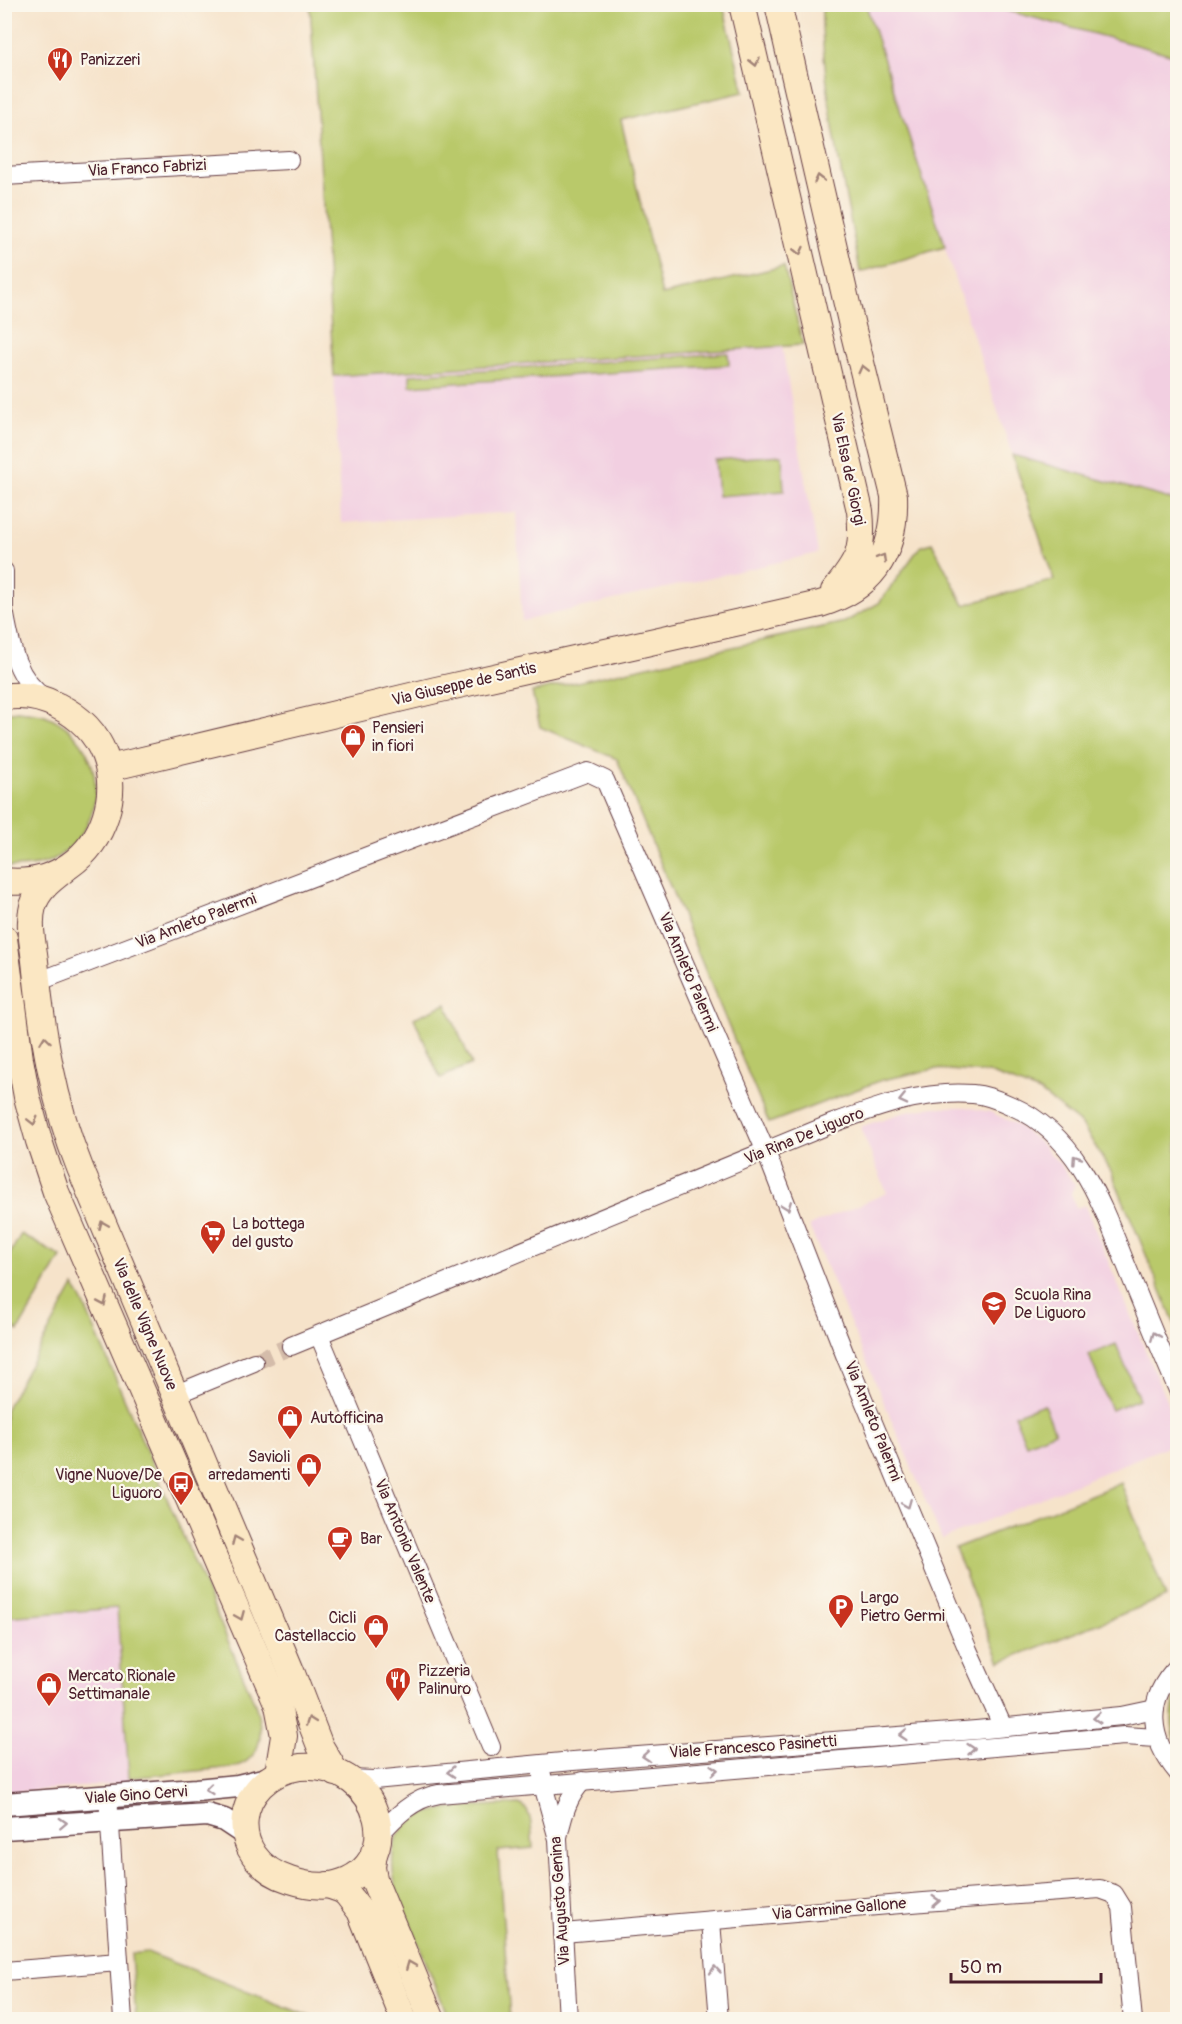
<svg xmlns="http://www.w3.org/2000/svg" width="1182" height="2024" viewBox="0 0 1182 2024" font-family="Pangolin,sans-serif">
<rect width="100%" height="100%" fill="#fbf7ec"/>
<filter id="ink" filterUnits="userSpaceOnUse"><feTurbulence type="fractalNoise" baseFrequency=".0167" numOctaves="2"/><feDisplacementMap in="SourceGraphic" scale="12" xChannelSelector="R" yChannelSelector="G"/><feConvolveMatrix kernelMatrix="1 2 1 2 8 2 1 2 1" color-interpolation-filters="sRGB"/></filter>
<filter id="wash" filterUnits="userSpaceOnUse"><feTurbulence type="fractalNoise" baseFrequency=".008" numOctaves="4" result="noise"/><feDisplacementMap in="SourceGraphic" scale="24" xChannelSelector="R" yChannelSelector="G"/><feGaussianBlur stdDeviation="1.35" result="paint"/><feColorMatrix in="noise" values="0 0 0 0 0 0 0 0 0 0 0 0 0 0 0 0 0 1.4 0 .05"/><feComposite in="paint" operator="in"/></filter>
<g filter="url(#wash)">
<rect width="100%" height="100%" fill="#f6e3ca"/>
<g fill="#f2cfe1">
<path d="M866 5H986L1177 56V501L1012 455Z"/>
<path d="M782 347 818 553 522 621 516 512 341 523 334 376Z"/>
<path d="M933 1107H966L990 1112 1016 1124 1038 1141 1060 1164 1075 1185 1071 1193 1076 1208 1085 1205 1177 1427V1442L942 1539 809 1226 887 1193 860 1127 902 1113Z"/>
<path d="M117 1608 129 1783 5 1793V1617Z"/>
</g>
<g fill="#b9c96b" stroke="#82744b" stroke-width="1.5">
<path d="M310 5H723L744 92 621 120 662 295 784 266 803 345 334 376Z"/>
<path d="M822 5H866L945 247 860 272C850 215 837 158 829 100 825 68 821 37 822 5Z"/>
<path d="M986 5H1177V56Z"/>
<path d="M728 353 729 365 410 386V375Z"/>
<path d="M782 455 784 491 718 496 715 460Z"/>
<path d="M1012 455 1177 501V1329L1111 1171 1082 1125 1040 1092 989 1073 935 1069 882 1080 769 1123 617 759 540 727 532 692 845 622 879 603 920 547 932 543 964 605 1054 580Z"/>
<path d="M17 711C26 712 36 712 45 715 108 740 113 826 54 859 39 867 22 867 5 867V713Z"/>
<path d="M446 1004 472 1064 440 1078 414 1018Z"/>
<path d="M21 1234 61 1257 18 1331 5 1323V1263Z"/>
<path d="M74 1286 83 1302 255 1704C261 1722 265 1746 248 1760 245 1763 239 1765 235 1767L129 1778 117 1608 5 1617V1410Z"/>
<path d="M1116 1344 1139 1399 1111 1410 1089 1355Z"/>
<path d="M1044 1404 1055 1432 1026 1444 1014 1415Z"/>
<path d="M1121 1483 1166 1597 1000 1662 955 1548Z"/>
<path d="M1177 1690 1178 1745H1177C1170 1725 1171 1710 1177 1690Z"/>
<path d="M519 1804C534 1809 531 1835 533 1848L498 1851 510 2019H449L396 1888C374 1797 457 1809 519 1804Z"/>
<path d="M147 1952 316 2019H136L131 1954Z"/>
</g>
</g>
<g filter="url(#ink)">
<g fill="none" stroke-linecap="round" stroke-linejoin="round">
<path stroke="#d4bcaa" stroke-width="18" stroke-dasharray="18 9" stroke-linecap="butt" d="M254 1362 291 1346"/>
<defs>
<g id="minor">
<path d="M4 176 289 160"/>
<path d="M4 571V620"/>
<path d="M5 615C11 648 17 680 46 699"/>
<path d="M37 982 588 772 605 780 766 1152 847 1360 968 1650 1003 1727"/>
<path d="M319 1335 491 1747"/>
<path d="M291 1346 831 1124C877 1107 922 1090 973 1094 986 1095 999 1100 1012 1106 1080 1136 1103 1208 1129 1272 1145 1312 1161 1351 1178 1390"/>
<path d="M174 1395 254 1362"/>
<path d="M1178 1666C1144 1700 1149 1739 1178 1773"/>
<path d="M542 1775 543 1785 558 1839 568 2020"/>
<path d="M350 1779 374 1780 573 1761 976 1730 1122 1716 1155 1709"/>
<path d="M108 1796 123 2020"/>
<path d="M378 1836C395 1817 413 1798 439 1794L1124 1736 1157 1738"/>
<path d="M558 1837C563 1816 567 1797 583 1781"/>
<path d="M711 1921 719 2020"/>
<path d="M563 1933 924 1902 1100 1889 1114 1894 1122 1907 1133 2020"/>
<path d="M4 1971 119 1962"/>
</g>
<g id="tertiary">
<path d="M4 1804 196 1790 238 1786 267 1779"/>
<path d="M4 1828 207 1815 224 1820 245 1834"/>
</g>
<g id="secondary">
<path d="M742 4 860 511C864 551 859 561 834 591"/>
<path d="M4 697C23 694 41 697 58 706 153 753 108 893 4 881"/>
<path d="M109 768 436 690 820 604C874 588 896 551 894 496L852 326 778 4"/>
<path d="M65 869C52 879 38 889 33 906 28 924 33 944 35 961 42 1032 53 1102 80 1168L291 1671 320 1746 336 1773"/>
<path d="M4 938 20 1059 27 1097 39 1141 56 1192 278 1705 284 1736 278 1773"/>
<path d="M300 1767C385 1761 409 1871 331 1885 317 1887 302 1884 290 1880 223 1859 233 1777 300 1767Z"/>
<path d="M374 1852 372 1867 374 1880 432 2020"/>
<path d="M328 1885 342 1890 347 1894 360 1911 404 2020"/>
</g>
</defs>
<use href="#minor" stroke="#643c43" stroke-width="20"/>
<use href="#tertiary" stroke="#643c43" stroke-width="25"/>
<use href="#secondary" stroke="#643c43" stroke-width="28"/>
<use href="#minor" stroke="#fff" stroke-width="18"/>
<use href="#tertiary" stroke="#fff" stroke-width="22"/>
<use href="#secondary" stroke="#fbe7c3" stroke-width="26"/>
</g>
<defs><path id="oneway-chevron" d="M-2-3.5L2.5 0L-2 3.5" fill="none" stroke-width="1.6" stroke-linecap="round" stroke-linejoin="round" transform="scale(1.5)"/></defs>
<g stroke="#a28377">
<use href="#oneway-chevron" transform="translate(755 62) rotate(77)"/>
<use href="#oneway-chevron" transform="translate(819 179) rotate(-103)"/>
<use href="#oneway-chevron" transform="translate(799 251) rotate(77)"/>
<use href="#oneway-chevron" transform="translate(863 369) rotate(-104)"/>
<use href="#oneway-chevron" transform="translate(882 558) rotate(-60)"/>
<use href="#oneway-chevron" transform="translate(45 1040) rotate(-98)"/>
<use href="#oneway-chevron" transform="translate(33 1121) rotate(76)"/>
<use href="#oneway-chevron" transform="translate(103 1225) rotate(-113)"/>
<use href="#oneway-chevron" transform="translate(103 1302) rotate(66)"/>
<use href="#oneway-chevron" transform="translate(236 1540) rotate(-113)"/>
<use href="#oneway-chevron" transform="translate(240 1616) rotate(67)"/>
<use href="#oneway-chevron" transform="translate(310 1721) rotate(-110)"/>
<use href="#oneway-chevron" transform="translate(410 1965) rotate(-112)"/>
</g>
<g stroke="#ae9aa0">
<use href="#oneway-chevron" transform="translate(903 1100) rotate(167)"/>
<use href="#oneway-chevron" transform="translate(1076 1159) rotate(-124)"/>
<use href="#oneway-chevron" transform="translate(787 1206) rotate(69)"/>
<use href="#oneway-chevron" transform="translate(1155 1336) rotate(-112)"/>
<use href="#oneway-chevron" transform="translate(907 1504) rotate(68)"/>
<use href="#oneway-chevron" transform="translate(1097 1718) rotate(175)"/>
<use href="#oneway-chevron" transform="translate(903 1735) rotate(176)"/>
<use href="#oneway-chevron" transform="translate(971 1749) rotate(-5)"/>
<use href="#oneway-chevron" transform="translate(646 1756) rotate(175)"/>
<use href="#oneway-chevron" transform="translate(714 1770) rotate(-5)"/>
<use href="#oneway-chevron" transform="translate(451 1772) rotate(175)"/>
<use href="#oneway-chevron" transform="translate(209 1789) rotate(174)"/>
<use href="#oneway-chevron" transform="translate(63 1823) rotate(-3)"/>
<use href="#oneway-chevron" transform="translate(936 1901) rotate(-4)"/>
<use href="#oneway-chevron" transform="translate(715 1970) rotate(-95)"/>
</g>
</g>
<defs>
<symbol id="restaurant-pin" viewBox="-11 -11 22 30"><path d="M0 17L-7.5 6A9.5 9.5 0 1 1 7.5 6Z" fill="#c8321e" stroke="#fbf7ec"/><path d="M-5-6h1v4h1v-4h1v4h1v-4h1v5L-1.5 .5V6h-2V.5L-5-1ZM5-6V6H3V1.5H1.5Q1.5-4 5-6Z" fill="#fff"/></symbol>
<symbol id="shop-pin" viewBox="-11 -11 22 30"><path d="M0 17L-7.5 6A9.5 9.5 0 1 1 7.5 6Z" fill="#c8321e" stroke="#fbf7ec"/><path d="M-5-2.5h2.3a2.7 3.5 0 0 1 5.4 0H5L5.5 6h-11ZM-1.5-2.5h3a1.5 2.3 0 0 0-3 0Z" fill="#fff"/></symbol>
<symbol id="supermarket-pin" viewBox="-11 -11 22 30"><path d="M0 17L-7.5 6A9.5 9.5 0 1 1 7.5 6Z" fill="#c8321e" stroke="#fbf7ec"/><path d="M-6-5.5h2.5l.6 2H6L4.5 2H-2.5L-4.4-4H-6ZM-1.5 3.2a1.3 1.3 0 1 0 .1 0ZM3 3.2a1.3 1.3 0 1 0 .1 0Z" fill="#fff"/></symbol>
<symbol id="school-pin" viewBox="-11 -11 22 30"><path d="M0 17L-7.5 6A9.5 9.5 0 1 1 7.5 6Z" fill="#c8321e" stroke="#fbf7ec"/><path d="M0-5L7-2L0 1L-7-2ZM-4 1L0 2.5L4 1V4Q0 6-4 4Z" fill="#fff"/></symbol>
<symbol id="bus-pin" viewBox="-11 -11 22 30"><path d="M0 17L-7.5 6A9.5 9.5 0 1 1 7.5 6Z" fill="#c8321e" stroke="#fbf7ec"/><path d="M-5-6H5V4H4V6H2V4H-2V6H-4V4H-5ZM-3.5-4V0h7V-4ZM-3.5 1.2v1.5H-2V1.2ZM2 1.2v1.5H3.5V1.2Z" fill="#fff"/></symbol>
<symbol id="cafe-pin" viewBox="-11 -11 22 30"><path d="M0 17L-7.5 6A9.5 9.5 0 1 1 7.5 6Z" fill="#c8321e" stroke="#fbf7ec"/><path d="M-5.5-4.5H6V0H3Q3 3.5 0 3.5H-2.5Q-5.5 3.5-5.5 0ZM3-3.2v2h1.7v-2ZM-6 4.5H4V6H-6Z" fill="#fff"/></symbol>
<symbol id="parking-pin" viewBox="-11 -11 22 30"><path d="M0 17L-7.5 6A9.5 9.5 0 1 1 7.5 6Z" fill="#c8321e" stroke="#fbf7ec"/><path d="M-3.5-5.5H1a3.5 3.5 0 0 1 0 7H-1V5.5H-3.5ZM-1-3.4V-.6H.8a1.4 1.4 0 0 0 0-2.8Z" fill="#fff"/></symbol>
</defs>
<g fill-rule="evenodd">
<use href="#restaurant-pin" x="45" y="45" width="30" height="40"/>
<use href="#shop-pin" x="338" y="722" width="30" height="40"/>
<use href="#supermarket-pin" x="198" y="1218" width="30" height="40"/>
<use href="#school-pin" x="979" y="1289" width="30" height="40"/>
<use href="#shop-pin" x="275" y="1403" width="30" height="40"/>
<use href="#shop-pin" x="294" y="1451" width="30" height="40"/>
<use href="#bus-pin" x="166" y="1469" width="30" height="40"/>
<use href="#cafe-pin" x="325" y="1524" width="30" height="40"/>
<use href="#parking-pin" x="826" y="1592" width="30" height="40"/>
<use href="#shop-pin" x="361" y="1612" width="30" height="40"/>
<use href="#restaurant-pin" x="383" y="1665" width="30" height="40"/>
<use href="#shop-pin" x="34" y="1670" width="30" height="40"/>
</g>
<g text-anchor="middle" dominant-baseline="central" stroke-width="4.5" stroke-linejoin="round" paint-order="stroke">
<g font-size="16" fill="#4a1f2b" stroke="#fbf7ec" text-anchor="start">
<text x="80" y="60">Panizzeri</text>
<text x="372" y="728">Pensieri<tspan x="372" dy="18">in fiori</tspan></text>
<text x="232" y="1224">La bottega<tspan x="232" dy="18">del gusto</tspan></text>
<text x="1014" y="1295">Scuola Rina<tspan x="1014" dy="18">De Liguoro</tspan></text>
<text x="310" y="1418">Autofficina</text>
<text x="290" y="1457" text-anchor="end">Savioli<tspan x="290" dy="18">arredamenti</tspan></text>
<text x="162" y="1475" text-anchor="end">Vigne Nuove/De<tspan x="162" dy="18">Liguoro</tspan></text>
<text x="360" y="1539">Bar</text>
<text x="860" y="1598">Largo<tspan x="860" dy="18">Pietro Germi</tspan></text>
<text x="356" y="1618" text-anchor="end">Cicli<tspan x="356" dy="18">Castellaccio</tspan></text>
<text x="418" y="1671">Pizzeria<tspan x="418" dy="18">Palinuro</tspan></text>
<text x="68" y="1676">Mercato Rionale<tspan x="68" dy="18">Settimanale</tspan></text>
</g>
<g font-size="16" fill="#4a1f2b" stroke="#fbf7ec">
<text transform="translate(147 168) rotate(-3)">Via Franco Fabrizi</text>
<text transform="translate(848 469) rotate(78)">Via Elsa de' Giorgi</text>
<text transform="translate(464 684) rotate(-13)">Via Giuseppe de Santis</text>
<text transform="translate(196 921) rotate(-21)">Via Amleto Palermi</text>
<text transform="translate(688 972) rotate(67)">Via Amleto Palermi</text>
<text transform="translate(804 1136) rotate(-22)">Via Rina De Liguoro</text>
<text transform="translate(145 1324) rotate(67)">Via delle Vigne Nuove</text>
<text transform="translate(873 1421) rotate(68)">Via Amleto Palermi</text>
<text transform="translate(405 1541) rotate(67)">Via Antonio Valente</text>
<text transform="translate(753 1747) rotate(-4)">Viale Francesco Pasinetti</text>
<text transform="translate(136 1795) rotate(-4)">Viale Gino Cervi</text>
<text transform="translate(560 1901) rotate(-94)">Via Augusto Genina</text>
<text transform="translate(839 1909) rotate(-5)">Via Carmine Gallone</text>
</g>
</g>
<rect width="1182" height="2024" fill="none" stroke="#fbf7ec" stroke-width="24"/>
<path d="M951 1973v9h150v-9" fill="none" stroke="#4a1f2b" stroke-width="3"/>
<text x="960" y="1973" font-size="18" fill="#4a1f2b" stroke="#fbf7ec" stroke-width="4.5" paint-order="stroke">50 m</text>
</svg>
